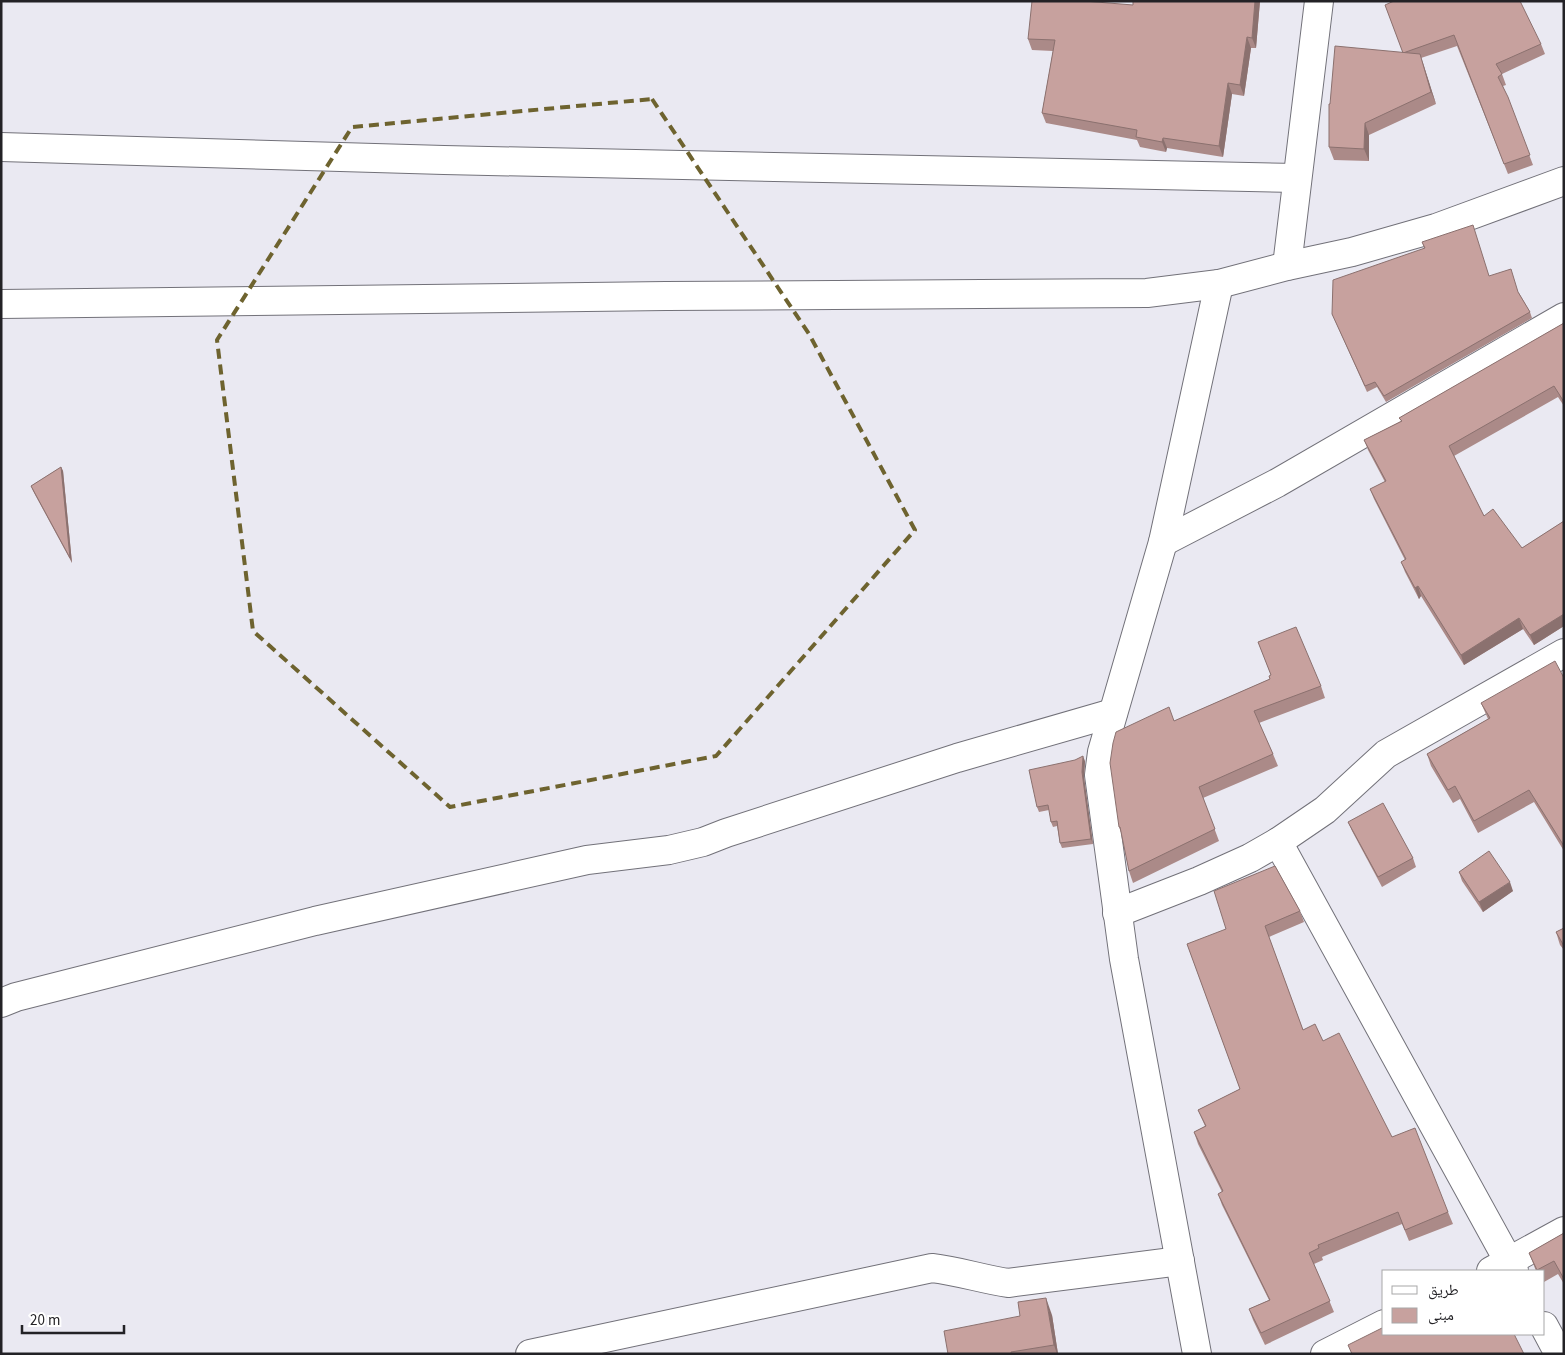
<svg xmlns="http://www.w3.org/2000/svg" width="1565" height="1355" viewBox="0 0 1565 1355" font-family="'Source Sans 3','Noto Naskh Arabic',sans-serif">
<rect width="100%" height="100%" fill="#eae9f2"/>
<g fill="none" stroke-linecap="round" stroke-linejoin="round">
<defs>
<g id="minor">
<path d="M1 147 444 160 1297 178"/>
<path d="M1287 266 1319 1"/>
<path d="M1 304 666 296 1147 293 1219 284 1287 266 1352 252 1436 228 1564 181"/>
<path d="M1163 542 1277 483 1564 317"/>
<path d="M1278 842 1514 1271"/>
<path d="M1117 913 1199 881 1250 858 1278 842 1325 810 1386 754 1564 653"/>
<path d="M1 1003 16 997 315 921 587 860 669 850 703 842 726 833 957 758 1113 713"/>
<path d="M1491 1271 1564 1231"/>
<path d="M1544 1326 1559 1354"/>
<path d="M530 1354 932 1268C958 1271 982 1279 1008 1283L1180 1261"/>
<path d="M1197 1354 1124 959 1099 775 1102 752 1163 542 1219 284"/>
<path d="M1325 1354 1384 1324"/>
</g>
</defs>
<use href="#minor" stroke="#727179" stroke-width="30"/>
<use href="#minor" stroke="#fff" stroke-width="28"/>
</g>
<g fill="#ab8a88">
<path d="M1133 1H1260L1256 48H1251L1244 96 1232 94 1223 157 1167 148 1166 152 1140 147 1137 140 1046 123 1042 113 1053 51 1032 50 1028 39 1133 5Z"/>
<path d="M1385 5 1541 44 1545 54 1502 74 1506 85 1503 86 1533 165 1508 174 1457 46 1421 58 1436 104 1369 135V161L1334 160 1329 147 1330 104 1403 52Z"/>
<path d="M1422 242 1489 276 1519 293 1530 312 1532 318 1386 402 1377 387 1367 392 1332 314 1424 248Z"/>
<path d="M1564 323V406L1558 397 1454 456 1484 516 1522 548 1564 521V626L1534 645 1523 629 1464 665 1421 596 1419 599 1405 572 1401 562 1405 560 1374 499 1370 489 1385 482 1368 450 1364 440 1401 421 1399 418Z"/>
<path d="M61 467 63 471 72 563 33 491 31 486Z"/>
<path d="M1258 642 1321 686 1325 698 1259 723 1273 754 1278 766 1203 798 1219 841 1133 883 1129 871 1122 835 1119 827 1174 721 1270 679 1271 675Z"/>
<path d="M1564 678V851L1534 802 1478 833 1460 799 1453 803 1431 766 1427 754 1488 719 1481 703Z"/>
<path d="M1085 761 1084 777 1093 844 1062 848 1060 843 1057 826 1053 827 1051 822 1049 810 1039 812 1037 807Z"/>
<path d="M1348 822 1413 858 1416 867 1382 887 1352 831Z"/>
<path d="M1459 872 1513 891 1483 912 1462 881Z"/>
<path d="M1300 911 1304 922 1269 937 1303 1030 1323 1041 1392 1137 1448 1212 1453 1224 1409 1241 1402 1224 1322 1257 1323 1260 1314 1264 1334 1312 1265 1345 1253 1320 1249 1309 1269 1300 1222 1205 1218 1194 1222 1192 1198 1144 1194 1132 1205 1126 1198 1110 1240 1089 1187 944Z"/>
<path d="M1564 928V950L1560 945 1556 932Z"/>
<path d="M1564 1233V1284L1558 1274 1544 1282V1271H1536L1529 1253Z"/>
<path d="M1052 1315 1058 1354H948Z"/>
</g>
<g fill="#8b716f">
<path d="M1255 1H1260L1256 48 1252 38Z"/>
<path d="M1247 37 1251 48 1244 96 1240 85Z"/>
<path d="M1420 54 1424 66 1436 104 1431 92Z"/>
<path d="M1228 83 1232 94 1223 157 1219 146Z"/>
<path d="M1365 123 1369 135V161L1364 149Z"/>
<path d="M1163 138 1167 148 1166 152 1162 142Z"/>
<path d="M61 467 63 471 72 563 70 558Z"/>
<path d="M1418 586 1421 596 1419 599 1415 588Z"/>
<path d="M1564 614V626L1534 645 1530 635Z"/>
<path d="M1519 618 1523 629 1464 665 1461 655Z"/>
<path d="M1083 756 1085 761 1084 777 1093 844 1091 839 1082 772Z"/>
<path d="M1510 882 1513 891 1483 912 1479 902Z"/>
<path d="M1046 1298 1052 1315 1058 1354H1057L1054 1345Z"/>
</g>
<g fill="#c7a19e" stroke="#8b716f">
<path d="M1032 1H1084L1133 5V1H1255L1252 38 1247 37 1240 85 1228 83 1219 146 1163 138 1162 142 1136 137 1137 130 1042 113 1055 40 1028 39Z"/>
<path d="M1394 1H1520L1541 44 1496 64 1502 74 1498 77 1508 97 1530 155 1504 164 1454 35 1403 53 1385 5Z"/>
<path d="M1335 46 1420 54 1431 92 1365 123 1364 149 1329 147V104H1330Z"/>
<path d="M1473 225 1489 276 1511 269 1518 292 1530 312 1384 396 1375 382 1365 386 1332 314 1333 280 1425 248 1422 242Z"/>
<path d="M1564 323V402L1554 386 1449 446 1484 516 1493 509 1522 548 1564 521V614L1530 635 1519 618 1461 655 1418 586 1415 588 1401 562 1406 559 1370 489 1386 481 1364 440 1402 421 1399 418Z"/>
<path d="M61 467 70 558 31 486Z"/>
<path d="M1296 627 1321 686 1254 711 1273 754 1199 787 1215 829 1129 871 1120 827H1119L1110 763 1113 743 1116 732 1169 707 1174 721 1270 679 1269 676 1271 675 1258 642Z"/>
<path d="M1555 661 1564 678V846L1529 790 1474 821 1455 786 1448 790 1427 754 1490 718 1481 703Z"/>
<path d="M1083 756 1082 772 1091 839 1060 843 1057 821 1051 822 1048 805 1037 807 1029 770 1075 760Z"/>
<path d="M1383 803 1413 858 1378 877 1348 822Z"/>
<path d="M1489 851 1510 882 1479 902 1459 872Z"/>
<path d="M1275 866 1300 911 1265 926 1303 1030 1315 1024 1323 1041 1339 1033 1392 1137 1415 1128 1448 1212 1405 1230 1398 1212 1318 1245 1319 1248 1309 1253 1330 1301 1261 1333 1249 1309 1270 1300 1218 1194 1223 1191 1194 1132 1206 1126 1198 1110 1240 1089 1187 944 1226 929 1214 891Z"/>
<path d="M1564 928V946L1556 932Z"/>
<path d="M1564 1233V1279L1554 1261 1537 1270 1529 1253Z"/>
<path d="M1046 1298 1054 1345 1011 1352V1354H948L944 1331 1020 1316 1018 1302Z"/>
<path d="M1384 1327V1334H1514L1524 1354H1352L1348 1345Z"/>
</g>
<path fill="none" stroke="#6e632f" stroke-width="4" stroke-dasharray="10 6" stroke-linejoin="round" d="M652 99 809 334 915 530 716 756 450 807 253 631 217 340 352 127Z"/>
<rect width="1565" height="1355" fill="none" stroke="#232226" stroke-width="5"/>
<rect x="1382" y="1270" width="162" height="65" fill="#ffffff" stroke="#a7a7a8"/>
<rect x="1392" y="1286" width="25" height="8" fill="#ffffff" stroke="#a7a7a8"/>
<text x="1428" y="1295" font-size="15" fill="#232226">طريق</text>
<rect x="1392" y="1308" width="25" height="15" fill="#c7a19e" stroke="#a7a7a8"/>
<text x="1428" y="1320" font-size="15" fill="#232226">مبنى</text>
<path d="M22 1325v8h102v-8" fill="none" stroke="#232226" stroke-width="2.5"/>
<text x="30" y="1325" font-size="15" fill="#232226" stroke="#ffffff" stroke-width="4" paint-order="stroke">20 m</text>
</svg>
